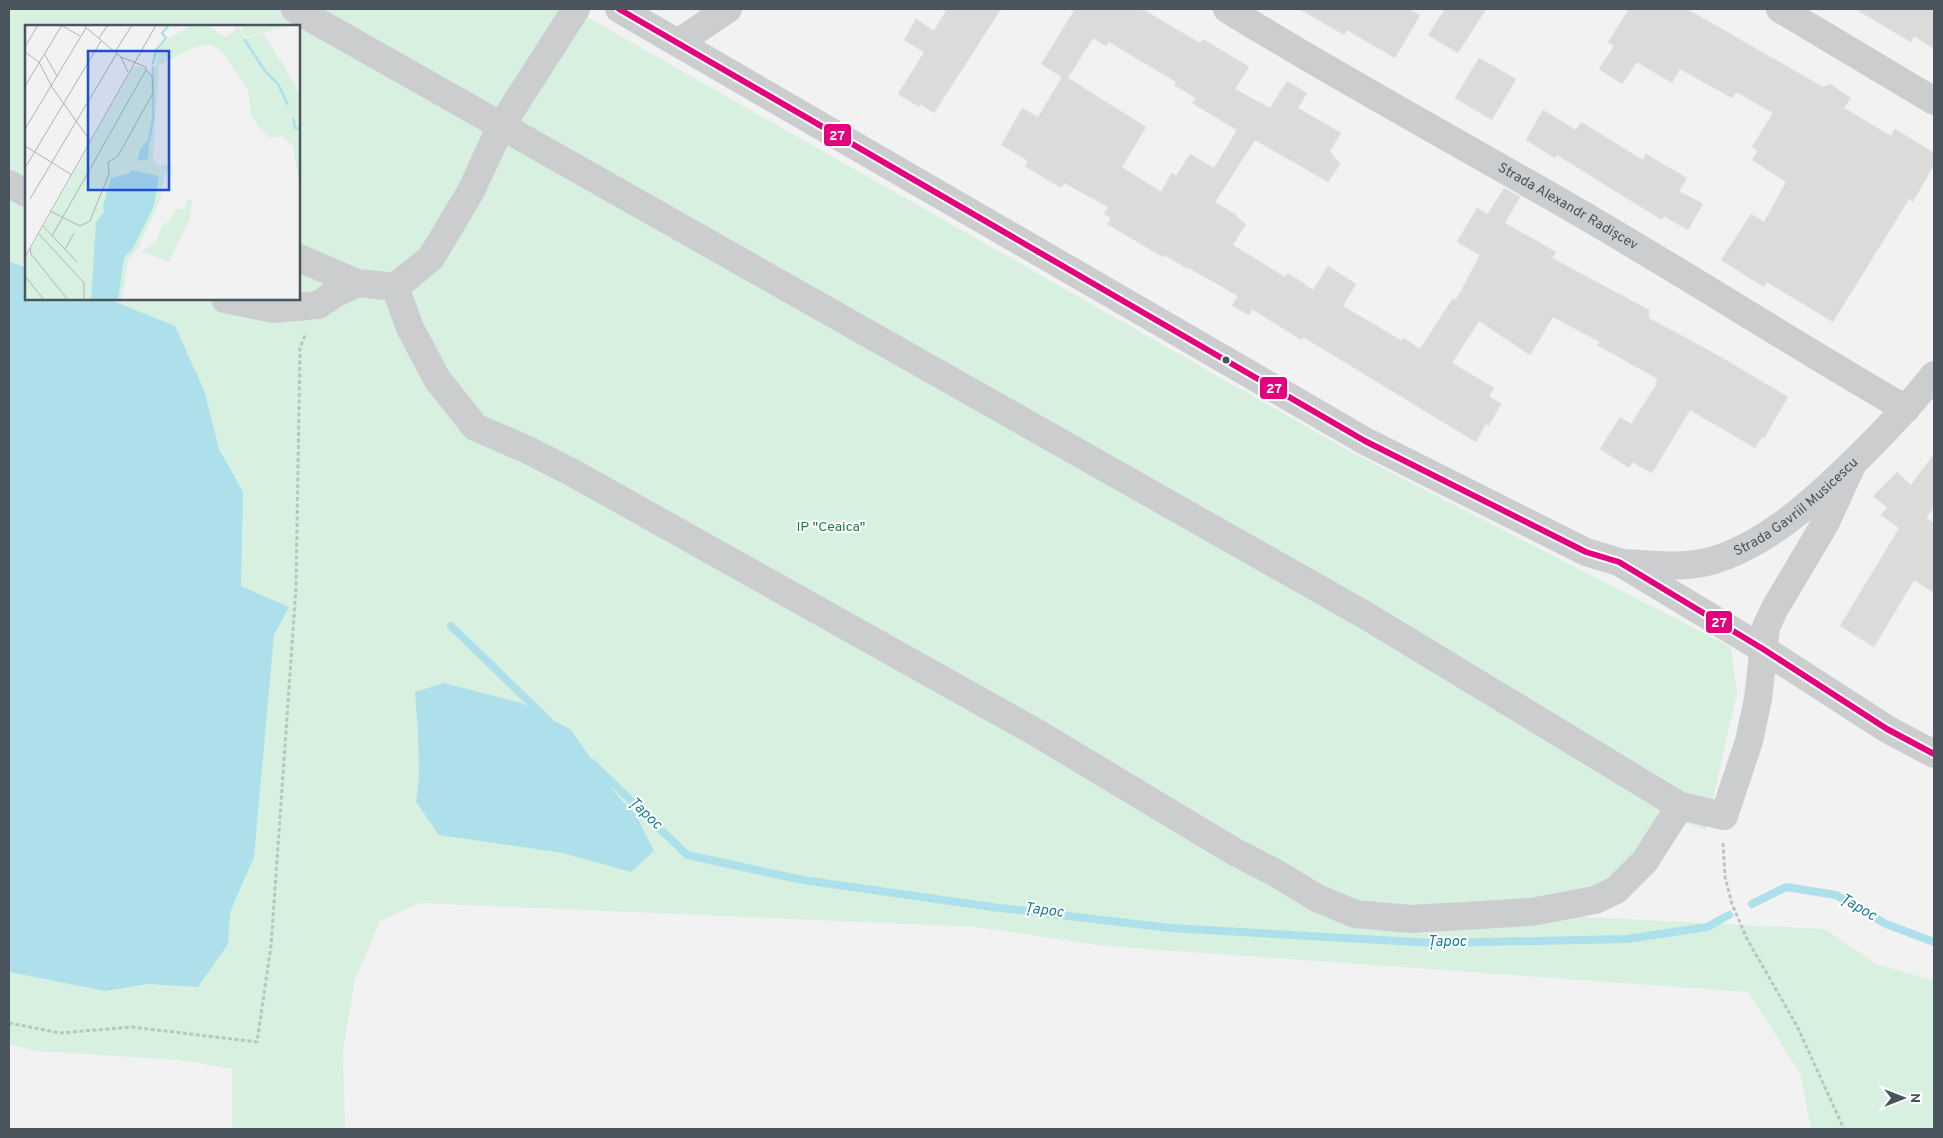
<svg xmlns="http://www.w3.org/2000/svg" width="1943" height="1138" viewBox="0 0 1943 1138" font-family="Overpass,sans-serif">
<rect width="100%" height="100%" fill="#f2f2f2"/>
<path fill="#d8f0e0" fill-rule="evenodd" d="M9 9H573L1353 453 1731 647 1737 693 1706 830 1683 822 1632 889 1584 917 1825 929 1877 964 1934 981V1129H1811L1800 1073 1748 992 1105 946 976 927 420 903 380 921 355 980 343 1051 345 1129H232V1069L180 1060 36 1051 9 1044ZM26 26H299V299H26Z"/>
<g fill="#aee0eb">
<path d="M9 261 26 268V299H108L175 326 204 390 219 449 243 492 241 586 289 607 274 635 254 857 230 912 228 944 198 987 148 984 105 991 9 972Z"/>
<path d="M444 683 522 703 571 730 615 793 636 815 654 851 631 872 563 853 439 835 416 802 419 776 418 732 415 692Z"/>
</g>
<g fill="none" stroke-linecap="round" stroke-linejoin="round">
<g stroke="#aee0eb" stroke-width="8">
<path d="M451 626 548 720"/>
<path d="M592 763 687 855 803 880 992 907 1170 928 1434 943 1627 939 1707 927 1729 915"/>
<path d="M1752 904 1786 887 1836 895 1886 924 1934 942"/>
</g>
</g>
<g fill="#dbdbdc" stroke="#e3e4e5" fill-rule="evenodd">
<path d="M947 9H1001L934 113 920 104 919 107 898 94 924 52 904 40 916 19 934 31Z"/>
<path d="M1075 9H1142L1200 43 1203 39 1249 67 1235 89 1270 108 1287 81 1307 93 1298 108 1341 133 1330 151 1340 164 1328 182 1255 140 1215 202 1238 216 1236 217 1246 224 1233 245 1285 277 1288 273 1313 290 1328 266 1356 284 1343 306 1402 341 1404 338 1420 349 1453 298 1456 300 1480 255 1457 242 1477 208 1488 214 1504 188 1520 197 1505 223 1556 252 1552 258 1649 310V318L1721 357 1788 397 1764 438 1762 437 1755 448 1690 410 1652 473 1632 462 1629 468 1600 449 1620 417 1631 424 1657 384 1655 383 1658 379 1597 345 1600 342 1553 317 1530 355 1479 321 1452 363 1494 388 1489 396 1501 404 1489 426 1486 424 1476 442 1303 337 1301 340 1252 309 1249 315 1232 306 1238 296 1189 268 1188 269 1164 255 1163 257 1107 224 1111 218 1104 214 1108 207 1064 183 1061 188 1025 166 1028 161 1001 145 1022 108 1038 117 1062 77 1041 64ZM1093 38 1106 46 1109 42 1176 82 1174 85 1196 98 1192 103 1237 130 1214 168 1190 154 1176 176 1172 173 1161 192 1122 167 1146 127 1068 78Z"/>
<path d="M1299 9H1409L1420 15 1395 58 1347 30 1344 35Z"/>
<path d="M1445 9H1486L1458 53 1428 35Z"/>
<path d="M1629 9H1687L1823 87 1830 84 1851 98 1844 108 1891 136 1895 129 1934 153V164L1913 202 1909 199 1833 322 1767 282 1764 287 1721 260 1751 214 1764 222 1786 182 1752 160 1758 151 1752 147 1773 113 1736 92 1732 98 1680 69 1672 83 1637 62 1622 84 1599 69 1614 46 1608 42Z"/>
<path d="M1855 9H1934V49L1914 36 1911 42Z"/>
<path d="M1479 58 1516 79 1492 120 1455 98Z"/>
<path d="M1543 110 1576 130 1581 122 1643 160 1646 154 1687 178 1679 191 1703 204 1688 230 1664 216 1662 220 1557 155 1555 158 1526 140Z"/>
<path d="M1934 454V507L1926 518 1934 523V593L1914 580 1874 647 1840 626 1899 528 1881 515 1887 507 1873 496 1897 472 1911 485Z"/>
</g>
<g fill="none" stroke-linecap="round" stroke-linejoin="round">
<g stroke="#bac5c1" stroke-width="3" stroke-dasharray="4 2.5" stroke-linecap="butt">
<path d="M1723 843 1725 877 1732 904 1747 939 1797 1026 1844 1129"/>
<path d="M9 1023 60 1033 132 1027 257 1042 271 946 296 588 300 348 306 333"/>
</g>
<g stroke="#cbcdcf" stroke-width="28">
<path d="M295 9 1365 615 1680 806 1724 816 1749 741 1758 699 1766 627 1775 608 1826 522 1853 463"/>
<path d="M619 9 1365 441 1586 552 1619 562 1763 649 1887 729 1934 754"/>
<path id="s1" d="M1227 9C1349 84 1474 151 1597 223 1701 284 1802 349 1906 409"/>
<path d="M1780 9 1934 101"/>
<path d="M679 42 728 9"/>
<path d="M9 184 26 193"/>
<path d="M299 258 357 283"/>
<path d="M395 287 410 328 437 379 475 427 528 450 573 473 1037 733 1235 852 1274 872 1317 898 1355 914 1411 919 1531 912 1595 900 1616 890 1645 861 1680 806"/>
<path d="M225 299 273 309 318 305 336 293 357 283 395 287 431 258 471 191 501 126 576 9"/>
<path id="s2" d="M1623 563C1652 564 1682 569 1711 561 1773 543 1828 488 1873 443 1894 421 1916 399 1934 375"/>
</g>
<defs>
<path id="bus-1" d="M619 9 1365 441 1586 552 1619 562 1763 649 1887 729 1934 754"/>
</defs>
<use href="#bus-1" stroke="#fff" stroke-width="10"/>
<use href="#bus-1" stroke="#e5007d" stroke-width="6"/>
</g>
<circle fill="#49545d" stroke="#fff" stroke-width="2" cx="1226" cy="360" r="4.5"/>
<g text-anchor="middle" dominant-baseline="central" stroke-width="4" stroke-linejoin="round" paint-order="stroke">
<g font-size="14" fill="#49545d" stroke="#fff">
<text stroke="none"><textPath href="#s1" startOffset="394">Strada Alexandr Radișcev</textPath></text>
<text stroke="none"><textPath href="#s2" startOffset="190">Strada Gavriil Musicescu</textPath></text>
</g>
<g font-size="14" fill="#1c7c4a" stroke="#fff">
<text x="831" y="527">IP "Ceaica"</text>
</g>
<g font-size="15" font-style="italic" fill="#147e97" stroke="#fff">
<text transform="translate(645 814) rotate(44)">Țapoc</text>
<text transform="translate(1858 908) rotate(30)">Țapoc</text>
<text transform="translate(1044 911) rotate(7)">Țapoc</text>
<text x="1447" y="942">Țapoc</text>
</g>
</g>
<g transform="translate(25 25)">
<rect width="275" height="275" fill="#f2f2f2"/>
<path d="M167 0H182L200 12 212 4 209 0H213L220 14 238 8 269 57 275 74V160L268 121 257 111 246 113 236 105 226 91 223 65 197 27 185 19 170 22 134 40 128 135 133 140H147V149H140L134 178 112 225 103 234 97 275H0V235L109 41 122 43 129 51 133 26 143 14ZM215 0H266L220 12ZM168 171 165 193 144 237 117 227 132 215 137 200 143 197 151 184H160L162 175H166Z" fill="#d8f0e0"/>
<path d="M124 118 123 134 112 136 115 124ZM106 145 134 151 129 181 108 223 99 233 93 275H66L71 197 79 187 78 181 86 153 105 148Z" fill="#aee0eb"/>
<path fill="none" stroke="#aee0eb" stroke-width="2.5" d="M219 14 240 46 253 59 263 80M128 39 131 25 141 13 137 8 144 0M268 93 270 103 275 104M118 122 124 116 128 94V41"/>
<path fill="none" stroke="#aeb3b6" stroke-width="1" d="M36 0 55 11M58 0 96 32 103 47M74 13 83 0M0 22 13 0M0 27 14 37 27 62 66 117M90 27 107 0M20 30 32 51M0 61 37 0M0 104 61 3M0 121 47 150M0 143 76 16M5 174 92 28M25 186 55 201 65 196 84 149 83 137 93 131 128 68 127 51 121 45M18 201 52 237M13 208 59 258V275M27 211 121 45V42L96 32M5 223 6 229 43 275M40 224 49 208M0 232 131 0M0 251 19 275"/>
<path fill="#1d4ed8" fill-opacity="0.15" stroke="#1d4ed8" stroke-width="2.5" d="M63 26H144V165H63Z"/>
<rect width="275" height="275" fill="none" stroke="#49545d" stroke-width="2.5"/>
</g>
<g stroke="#fff" stroke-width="2">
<rect x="823" y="123" width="29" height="24" rx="5" fill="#e5007d"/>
<rect x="1259" y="376" width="29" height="24" rx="5" fill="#e5007d"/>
<rect x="1705" y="610" width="28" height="24" rx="5" fill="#e5007d"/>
</g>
<g font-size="14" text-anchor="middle" font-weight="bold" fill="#fff">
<text x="837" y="140">27</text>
<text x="1274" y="393">27</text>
<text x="1719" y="627">27</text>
</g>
<rect width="1943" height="1138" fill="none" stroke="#49545d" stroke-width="20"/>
<g transform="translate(1903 1098) rotate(90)" stroke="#ffffff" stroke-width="4" paint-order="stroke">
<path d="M0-4L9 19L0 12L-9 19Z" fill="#49545d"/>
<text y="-8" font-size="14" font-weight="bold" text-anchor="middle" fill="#49545d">N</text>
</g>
</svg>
